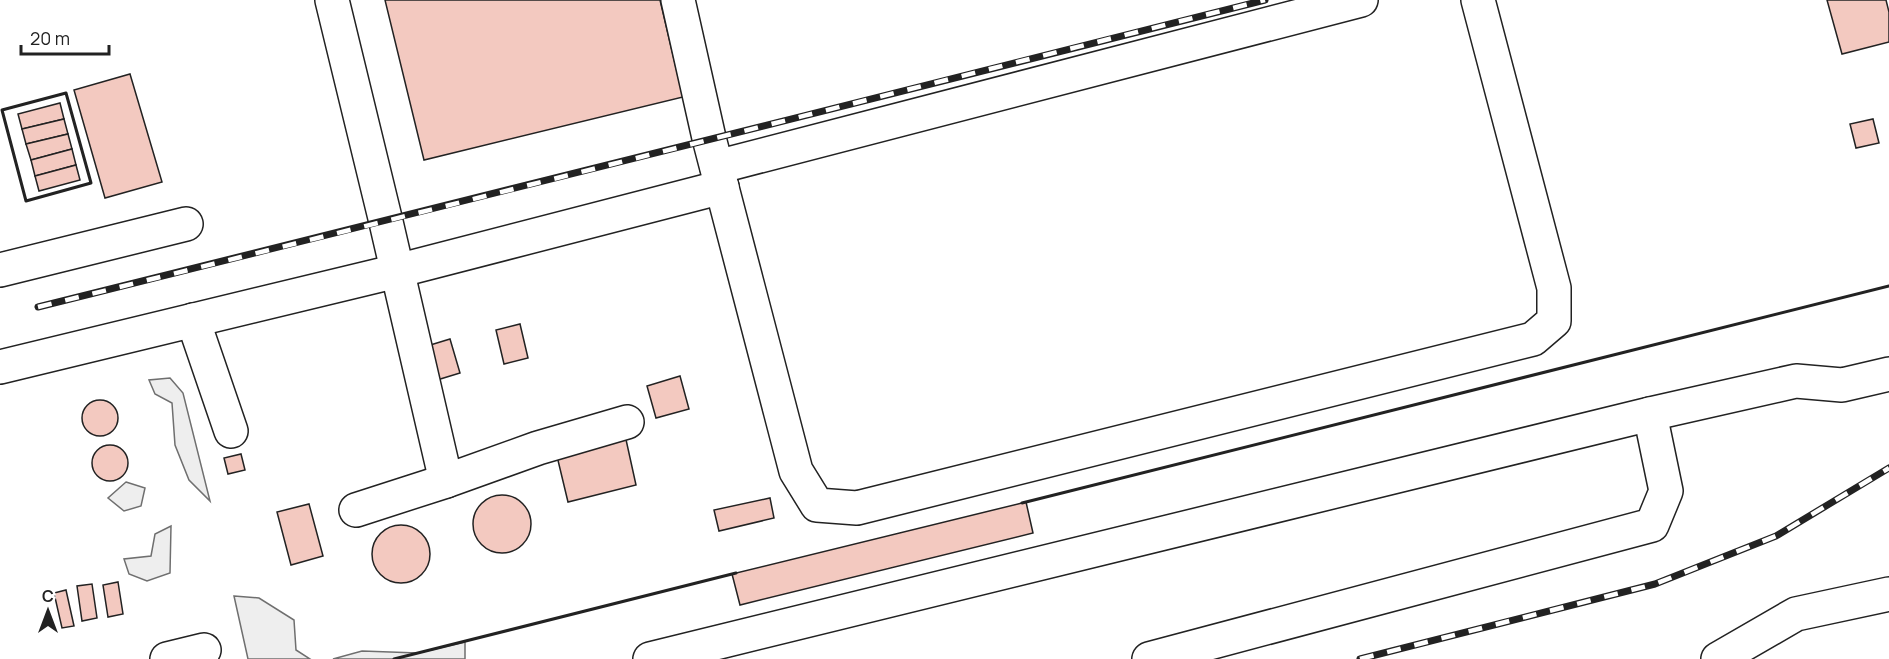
<svg xmlns="http://www.w3.org/2000/svg" width="1889" height="659" viewBox="0 0 1889 659" font-family="Manrope,sans-serif">
<rect width="100%" height="100%" fill="#fff"/>
<g fill="#eee" stroke="#6f6f6f" stroke-width="1.5">
<path d="M170 378 183 393 210 501 189 480 175 445 172 403 155 394 149 380Z"/>
<path d="M126 482 145 488 141 506 124 511 108 498Z"/>
<path d="M171 526 170 573 147 581 129 574 124 559 151 556 155 534Z"/>
<path d="M234 596 259 598 294 620 296 650 310 659H248Z"/>
<path d="M465 642V659H333L362 651 418 653Z"/>
</g>
<g fill="#f3c9c0" stroke="#222" stroke-width="1.5">
<path d="M385 0H660L683 97 424 160Z"/>
<path d="M1827 0H1886L1889 12V42L1842 54Z"/>
<path d="M130 74 162 182 105 198 74 90Z"/>
<path d="M60 103 64 119 22 129 18 114Z"/>
<path d="M64 119 68 134 26 144 22 129Z"/>
<path d="M1873 119 1879 143 1856 148 1850 124Z"/>
<path d="M68 134 72 149 31 160 26 144Z"/>
<path d="M72 149 76 165 35 176 31 160Z"/>
<path d="M76 165 80 180 39 191 35 176Z"/>
<path d="M520 324 528 358 504 364 496 330Z"/>
<path d="M450 339 460 373 437 380 427 346Z"/>
<path d="M680 376 689 409 656 418 647 386Z"/>
<circle cx="100" cy="418" r="18"/>
<path d="M625 435 636 485 568 502 556 452Z"/>
<circle cx="110" cy="463" r="18"/>
<path d="M241 454 245 470 228 474 224 458Z"/>
<circle cx="502" cy="524" r="29"/>
<path d="M770 498 774 518 719 531 714 510Z"/>
<path d="M1026 502 1033 533 740 605 732 574Z"/>
<path d="M309 504 323 556 291 565 277 512Z"/>
<circle cx="401" cy="554" r="29"/>
<path d="M118 582 123 614 108 617 103 585Z"/>
<path d="M92 584 97 618 82 621 77 586Z"/>
<path d="M66 590 74 626 62 628 54 593Z"/>
</g>
<g fill="none" stroke-linecap="round" stroke-linejoin="round">
<defs>
<g id="minor">
<path d="M332 0 386 222 446 481"/>
<path d="M678 0 709 138 796 471 817 505 857 508 1533 339 1554 321V288L1478 0"/>
<path d="M717 167 1361 0"/>
<path d="M0 270 186 224"/>
<path d="M193 320 231 431"/>
<path d="M0 367 397 271 722 187"/>
<path d="M356 510 446 481 538 448 627 422"/>
<path d="M167 659 204 650"/>
<path d="M650 659 1650 414 1796 381 1842 385 1889 374"/>
<path d="M1149 659 1652 525 1666 491 1650 414"/>
<path d="M1718 659 1796 614 1889 594"/>
</g>
</defs>
<use href="#minor" stroke="#222" stroke-width="36"/>
<use href="#minor" stroke="#fff" stroke-width="33"/>
<defs>
<g id="rail">
<path d="M38 307C447 207 856 102 1265 0"/>
<path d="M1360 659 1655 584 1776 536 1889 468"/>
</g>
</defs>
<use href="#rail" stroke="#222" stroke-width="7"/>
<use href="#rail" stroke="#fff" stroke-width="4.5" stroke-dasharray="14" stroke-linecap="butt"/>
<g stroke="#222" stroke-width="3">
<path d="M66 93 91 183 26 201 2 110Z"/>
<path d="M1022 503 1889 286"/>
<path d="M394 659 736 573"/>
</g>
</g>
<g transform="translate(48 611)" stroke="#ffffff" stroke-width="4.5" paint-order="stroke">
<path d="M0-4.5L10 22L0 15L-10 22Z" fill="#222222"/>
<text y="-9" font-size="16" font-weight="bold" text-anchor="middle" fill="#222222">С</text>
</g>
<path d="M21 45v9h88v-9" fill="none" stroke="#222222" stroke-width="3"/>
<text x="30" y="45" font-size="18" fill="#222222" stroke="#ffffff" stroke-width="4.5" paint-order="stroke">20 m</text>
</svg>
